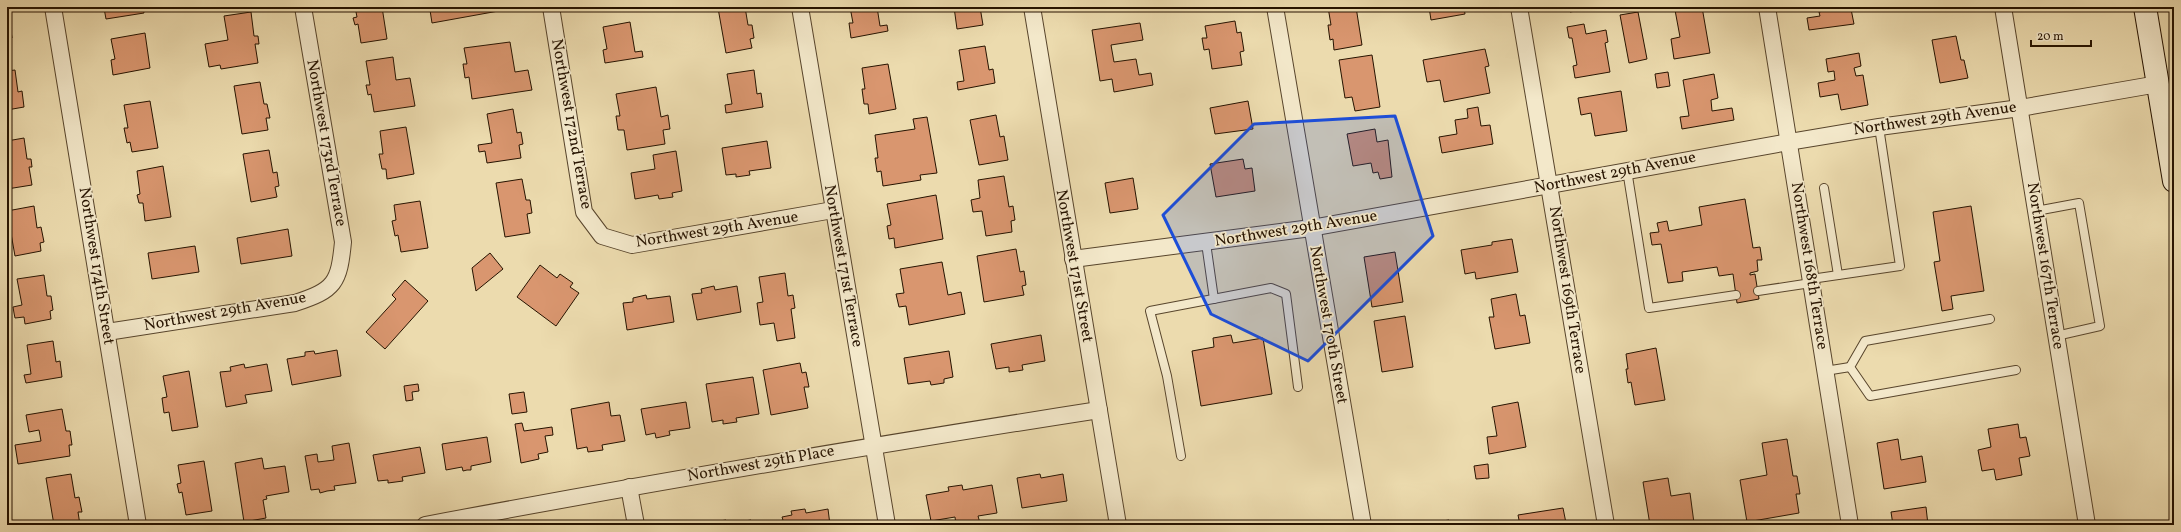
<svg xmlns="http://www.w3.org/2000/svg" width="2181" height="532" viewBox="0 0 2181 532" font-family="Vollkorn,serif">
<rect width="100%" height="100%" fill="#ecdbae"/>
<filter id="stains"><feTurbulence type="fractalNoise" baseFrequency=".005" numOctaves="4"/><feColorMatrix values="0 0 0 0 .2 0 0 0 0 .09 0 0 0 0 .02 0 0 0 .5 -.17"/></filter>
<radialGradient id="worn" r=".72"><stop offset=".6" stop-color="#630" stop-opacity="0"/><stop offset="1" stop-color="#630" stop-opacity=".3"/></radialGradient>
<g fill="#d9966f" stroke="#261300">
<path d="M99 7H143L144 13 106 19 104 8 100 9Z"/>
<path d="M355 7H382L387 39 361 43 358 24 355 25 353 18 357 17Z"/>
<path d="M447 7H504V10L432 23 430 10Z"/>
<path d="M724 7H745L748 25H752L754 38 750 39 752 48 726 53 718 8Z"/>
<path d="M850 7H877L880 26 887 25 888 31 851 38 849 23H853Z"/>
<path d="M954 7H980L983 25 957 29Z"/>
<path d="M1328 7H1356L1362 45 1334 50 1333 39 1330 40 1329 33 1328 25H1331Z"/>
<path d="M1429 7H1464L1465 14 1431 20Z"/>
<path d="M1569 7H1599L1570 12Z"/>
<path d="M1694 7H1702L1710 53 1674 59 1671 39 1680 37 1675 10Z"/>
<path d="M1823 7H1844L1845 10 1851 9 1854 24 1809 30 1807 18 1820 16 1819 12 1824 11Z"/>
<path d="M251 12 254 36H258L259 44H255L258 63 221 69 220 65 209 67 205 44 228 40 224 16Z"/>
<path d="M1638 12 1647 59 1629 63 1620 15Z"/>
<path d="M1235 21 1237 33 1241 32 1244 51 1240 52 1242 65 1212 69 1209 49 1204 50 1202 38H1207L1205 26Z"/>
<path d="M630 22 635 52 642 51 643 57 605 63 603 50 607 49 603 27Z"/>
<path d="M10 23 12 38 7 39V24Z"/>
<path d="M1140 23 1143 40 1111 45 1114 62 1136 59 1139 75 1151 73 1153 85 1114 92 1112 79 1100 81 1092 30Z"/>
<path d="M1584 24 1586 34 1606 30 1608 42 1605 43 1610 72 1575 78 1573 66 1577 65 1572 38H1569L1567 27Z"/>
<path d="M145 33 150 68 113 75 111 60 115 59 111 39Z"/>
<path d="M1956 36 1961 60H1964L1968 78 1940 83 1932 40Z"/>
<path d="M510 42 515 72 528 70 532 90 472 99 469 77 465 78 463 64H467L464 48Z"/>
<path d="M985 46 989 70 993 69 995 83 958 90 957 82 964 81 959 50Z"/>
<path d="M1485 49 1489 66 1485 67 1490 93 1444 102 1440 80 1427 82 1423 60Z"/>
<path d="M1859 53 1861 66 1854 68 1856 76 1863 75 1868 105 1841 110 1838 94 1820 97 1818 83 1835 80 1834 71 1828 72 1826 59Z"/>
<path d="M1372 55 1380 107 1355 111 1352 97 1345 98 1339 60Z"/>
<path d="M393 57 396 80 410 78 415 106 374 112 371 94 368 95 366 85H370L366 61Z"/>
<path d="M888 64 896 109 869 114 868 104H864L862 89H865L862 68Z"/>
<path d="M15 70 18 92 22 91 24 107 7 110V71Z"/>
<path d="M754 70 757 94 761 93 763 107 726 113 725 105 732 104 727 74Z"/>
<path d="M1668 72 1670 86 1657 88 1655 74Z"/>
<path d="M1714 74 1718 98 1711 100 1712 111 1732 108 1734 120 1682 129 1680 117 1689 116 1683 80Z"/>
<path d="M260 82 264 104H267L270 118H266L268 130 242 134 234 86Z"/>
<path d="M656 87 661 117 668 115 670 129 663 130 665 144 627 150 624 130H618L616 116H620L616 94Z"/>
<path d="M1621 91 1627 131 1595 136 1591 113 1581 115 1578 98Z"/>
<path d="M150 101 158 148 132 152 130 142 127 143 124 128H128L124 105Z"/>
<path d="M1248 101 1253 129 1215 134 1210 108Z"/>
<path d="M1478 107 1481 126 1490 125 1493 144 1442 153 1439 137 1457 134 1455 120 1468 118 1467 109Z"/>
<path d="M513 109 517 133 521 132 523 144 519 145 521 158 487 163 485 151 479 152 478 145 492 143 487 114Z"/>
<path d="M996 115 1000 137 1004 136 1008 160 979 165 970 120Z"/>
<path d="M927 117 937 173 920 175 921 180 883 186 881 171 877 172 875 158H878L875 135 915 129 913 119Z"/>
<path d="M406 127 414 174 387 179 386 169H382L379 154H383L380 131Z"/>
<path d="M1375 129 1377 142 1388 140 1392 177 1380 179 1378 172 1373 173 1371 163 1353 166 1347 134Z"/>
<path d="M24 138 27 159H31L32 167H29L32 185 7 189V141Z"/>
<path d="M767 141 771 168 749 171 750 175 736 177V174L726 175 722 148Z"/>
<path d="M269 150 273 173 277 172 279 186 275 187 277 197 251 202 243 154Z"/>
<path d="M676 151 682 191 672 193 673 197 659 199 658 195 635 199 631 173 655 169 653 155Z"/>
<path d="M1243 159 1245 169 1252 168 1255 191 1216 197 1210 164Z"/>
<path d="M163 166 171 217 145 221 143 203H139L137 195 140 194 137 171Z"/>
<path d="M1004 176 1009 207 1013 206 1015 220 1011 221 1012 232 986 236 982 211 973 212 971 200 980 198 978 180Z"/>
<path d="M1133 178 1138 209 1110 213 1105 183Z"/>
<path d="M522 179 526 200H530L532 213 527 214 530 233 505 237 496 183Z"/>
<path d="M936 195 943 239 895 248 894 238 889 239 887 226 891 225 887 204Z"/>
<path d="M1745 199 1753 248 1760 247 1762 260H1757L1758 271 1750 273V275L1755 274 1759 299 1737 303 1733 274 1719 276 1717 267 1682 272 1683 281 1668 283 1661 244 1652 245 1650 233 1659 232 1657 223 1667 221 1669 231 1702 225 1699 207Z"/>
<path d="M420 201 428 248 401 252 398 235 395 236 392 221 396 220 394 205Z"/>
<path d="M34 206 37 228 41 227 44 242 40 243 41 251 15 256 7 211Z"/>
<path d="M1971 206 1984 291 1951 296 1953 309 1942 311 1934 262 1940 261 1933 212Z"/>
<path d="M288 229 292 256 241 264 237 238Z"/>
<path d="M1512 239 1518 272 1476 279 1475 272 1465 274 1461 250 1492 245V242Z"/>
<path d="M195 246 199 272 152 279 148 253Z"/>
<path d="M1016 249 1020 272 1024 271 1026 285 1022 286 1024 295 984 302 977 256Z"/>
<path d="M1395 252 1403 302 1372 307 1364 257Z"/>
<path d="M490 253 503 269 476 291 472 268Z"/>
<path d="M942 262 948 295 961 292 965 314 909 325 906 306 899 307 896 294 904 293 900 269Z"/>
<path d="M540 265 557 278 560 274 573 283 570 287 579 293 556 326 517 297Z"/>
<path d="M785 273 788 296 793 295 795 308 791 309 795 338 777 341 774 323 760 325 757 303 763 302 759 277Z"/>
<path d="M44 275 47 296H51L53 310 50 311 51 319 25 324 24 317 15 318 14 313 13 307 22 305 17 279Z"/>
<path d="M405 280 428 301 385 349 366 332 396 299 392 295Z"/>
<path d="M714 286 715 290 737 286 741 312 697 320 692 294 702 293 701 289Z"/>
<path d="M1516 294 1520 316 1525 315 1530 343 1495 349 1489 317H1494L1491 299Z"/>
<path d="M646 295 647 299 670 296 674 322 627 330 623 303 633 302V298Z"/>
<path d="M1405 316 1413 367 1382 372 1374 321Z"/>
<path d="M1041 335 1045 361 1022 365 1023 370 1009 372V367L996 369 991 344Z"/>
<path d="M1231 335 1233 343 1263 338 1272 394 1201 406 1192 351 1214 347 1213 338Z"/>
<path d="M53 341 56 362 60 361 62 377 26 383 24 375 31 374 27 345Z"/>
<path d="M1656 348 1665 400 1635 405 1631 382 1628 383 1626 369H1628L1626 354Z"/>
<path d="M337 350 341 376 292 385 287 359 305 356V352L314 351 315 354Z"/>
<path d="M949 351 953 377 944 379V383L931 385 930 381 908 384 904 358Z"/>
<path d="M800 363 802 373 806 372 809 387H804L808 408 771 415 763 370Z"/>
<path d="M244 364 245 368 267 364 272 391 245 395 247 403 226 407 220 372 231 371 230 367Z"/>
<path d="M189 371 198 427 172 431 169 412 164 413 162 398 167 397 163 376Z"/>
<path d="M753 377 759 414 736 418 737 422 723 424V420L712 422 706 384Z"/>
<path d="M418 384 419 391 412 392 413 400 406 401 404 386Z"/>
<path d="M524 392 527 412 512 414 509 394Z"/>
<path d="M609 402 611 416 620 415 625 441 602 445 603 450 588 452 587 447 577 449 571 409Z"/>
<path d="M686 402 690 428 669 431 670 435 656 438 655 433 646 435 641 409Z"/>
<path d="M1518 402 1526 447 1489 454 1487 437 1497 436 1492 407Z"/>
<path d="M62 409 66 431H70L72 445H69L70 456 18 464 15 445 41 441 39 430 29 432 26 415Z"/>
<path d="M522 423 524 431 552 427 553 435 545 436 548 452 538 454 539 459 521 463 515 424Z"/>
<path d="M2018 424 2020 438 2026 437 2030 456 2019 458 2022 475 1996 480 1994 469 1982 471 1978 450 1991 447 1988 429Z"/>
<path d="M487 437 491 462 471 466V470H467L463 471 462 467 446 470 442 444Z"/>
<path d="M1787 439 1793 476H1797L1800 494H1796L1799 513 1747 522 1740 480 1767 475 1762 443Z"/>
<path d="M1898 439 1901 460 1922 456 1926 482 1884 489 1877 443Z"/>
<path d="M349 443 356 483 334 486 335 490 327 491 320 493 319 489 311 490 305 456 317 454 318 462 334 460 332 446Z"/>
<path d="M420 447 425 473 402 477 403 481 388 483V480L378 481 373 455Z"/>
<path d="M262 458 264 469 285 466 289 492 266 496 267 499 263 500 266 518 244 522 235 463Z"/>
<path d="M204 461 212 511 186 515 182 492 179 493 177 484 181 483 178 465Z"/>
<path d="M1488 464 1489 478 1476 479 1474 466Z"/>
<path d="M71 474 75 498 79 497 82 512H78L80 525H54L46 478Z"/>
<path d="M1040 474 1041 478 1063 474 1067 501 1022 508 1017 478Z"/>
<path d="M1668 478 1671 496 1690 493 1694 523 1650 525 1643 482Z"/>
<path d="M962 485 963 490 992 485 997 513 978 516 980 523 970 525H956L955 517 931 521 926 495 949 491 948 487Z"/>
<path d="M1926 507 1928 525H1893L1891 512Z"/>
<path d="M1563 508 1566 523 1520 525 1518 515Z"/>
<path d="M805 509 806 513 828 509 830 525H777L776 522 783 520 782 517 792 515 791 511Z"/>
<path d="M726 520V524L751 520 752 525H714L713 522Z"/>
<path d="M1449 520 1450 525H1418Z"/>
</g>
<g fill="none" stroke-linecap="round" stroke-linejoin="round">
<defs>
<g id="lane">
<path d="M1627 170 1649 308 1736 295"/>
<path d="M1824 188 1838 275"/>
<path d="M2036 211 2079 203 2100 326 2056 336"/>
<path d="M1206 243 1214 299"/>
<path d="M1811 279 1900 266 1879 127"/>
<path d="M1758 291 1811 283"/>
<path d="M1990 319 1865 341 1850 367 1870 396 2016 370"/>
<path d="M1825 371 1850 367"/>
<path d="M1181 456 1167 376 1150 311 1271 288 1286 294 1298 387"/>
</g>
<g id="street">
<path d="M53 7 138 525"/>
<path d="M551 7 584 212 602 236 632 245 833 210"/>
<path d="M800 7 887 525"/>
<path d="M1032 7 1118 525"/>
<path d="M1275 7 1363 525"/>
<path d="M1519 7 1606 525"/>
<path d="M1767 7 1850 525"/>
<path d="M2003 7 2087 525"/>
<path d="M1073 259 1311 228 1789 142 1879 127 2020 108 2158 84"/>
<path d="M107 332 295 303C335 290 339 283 343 242L303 7"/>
<path d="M629 487 636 525"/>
<path d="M425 525C649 483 874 445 1099 410"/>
</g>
<path id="secondary" d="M2145 7 2174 181"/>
</defs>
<use href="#lane" stroke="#58452c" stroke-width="10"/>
<use href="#street" stroke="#58452c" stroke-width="18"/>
<use href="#secondary" stroke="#261300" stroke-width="24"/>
<use href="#lane" stroke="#f3e8ca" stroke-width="8"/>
<use href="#street" stroke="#f3e8ca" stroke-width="16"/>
<use href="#secondary" stroke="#f3e8ca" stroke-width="22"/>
</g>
<path fill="#1d4ed8" fill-opacity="0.2" stroke="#1d4ed8" stroke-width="3" stroke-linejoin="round" d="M1395 116 1433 236 1308 361 1211 314 1163 215 1254 124Z"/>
<g text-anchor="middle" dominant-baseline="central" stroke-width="3.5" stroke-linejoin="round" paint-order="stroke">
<g font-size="16" fill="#261300" stroke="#f3e8ca">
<text transform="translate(1935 119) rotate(-8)">Northwest 29th Avenue</text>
<text transform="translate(571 124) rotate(80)">Northwest 172nd Terrace</text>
<text transform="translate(326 143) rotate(80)">Northwest 173rd Terrace</text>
<text transform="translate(1615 173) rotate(-11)">Northwest 29th Avenue</text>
<text transform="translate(1296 229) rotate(-9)">Northwest 29th Avenue</text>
<text transform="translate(717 230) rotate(-9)">Northwest 29th Avenue</text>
<text transform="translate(96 266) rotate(81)">Northwest 174th Street</text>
<text transform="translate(843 266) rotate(80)">Northwest 171st Terrace</text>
<text transform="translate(1074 266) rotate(80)">Northwest 171st Street</text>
<text transform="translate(1809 266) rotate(81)">Northwest 168th Terrace</text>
<text transform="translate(2045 266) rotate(81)">Northwest 167th Terrace</text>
<text transform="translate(1567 290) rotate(81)">Northwest 169th Terrace</text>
<text transform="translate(225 312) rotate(-10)">Northwest 29th Avenue</text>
<text transform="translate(1328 325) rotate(80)">Northwest 170th Street</text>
<text transform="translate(761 464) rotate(-10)">Northwest 29th Place</text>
</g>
</g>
<rect width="2181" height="532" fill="none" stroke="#ecdbae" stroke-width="24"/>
<rect x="8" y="8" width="2165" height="516" fill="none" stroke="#261300" stroke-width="2"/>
<rect x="12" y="12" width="2157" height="508" fill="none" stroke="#261300"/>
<path d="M2031 40v6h60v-6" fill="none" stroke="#261300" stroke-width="2"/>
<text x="2037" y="40" font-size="12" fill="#261300" stroke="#f3e8ca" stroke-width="3" paint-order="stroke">20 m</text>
<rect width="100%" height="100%" filter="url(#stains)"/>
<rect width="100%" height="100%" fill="url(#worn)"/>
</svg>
